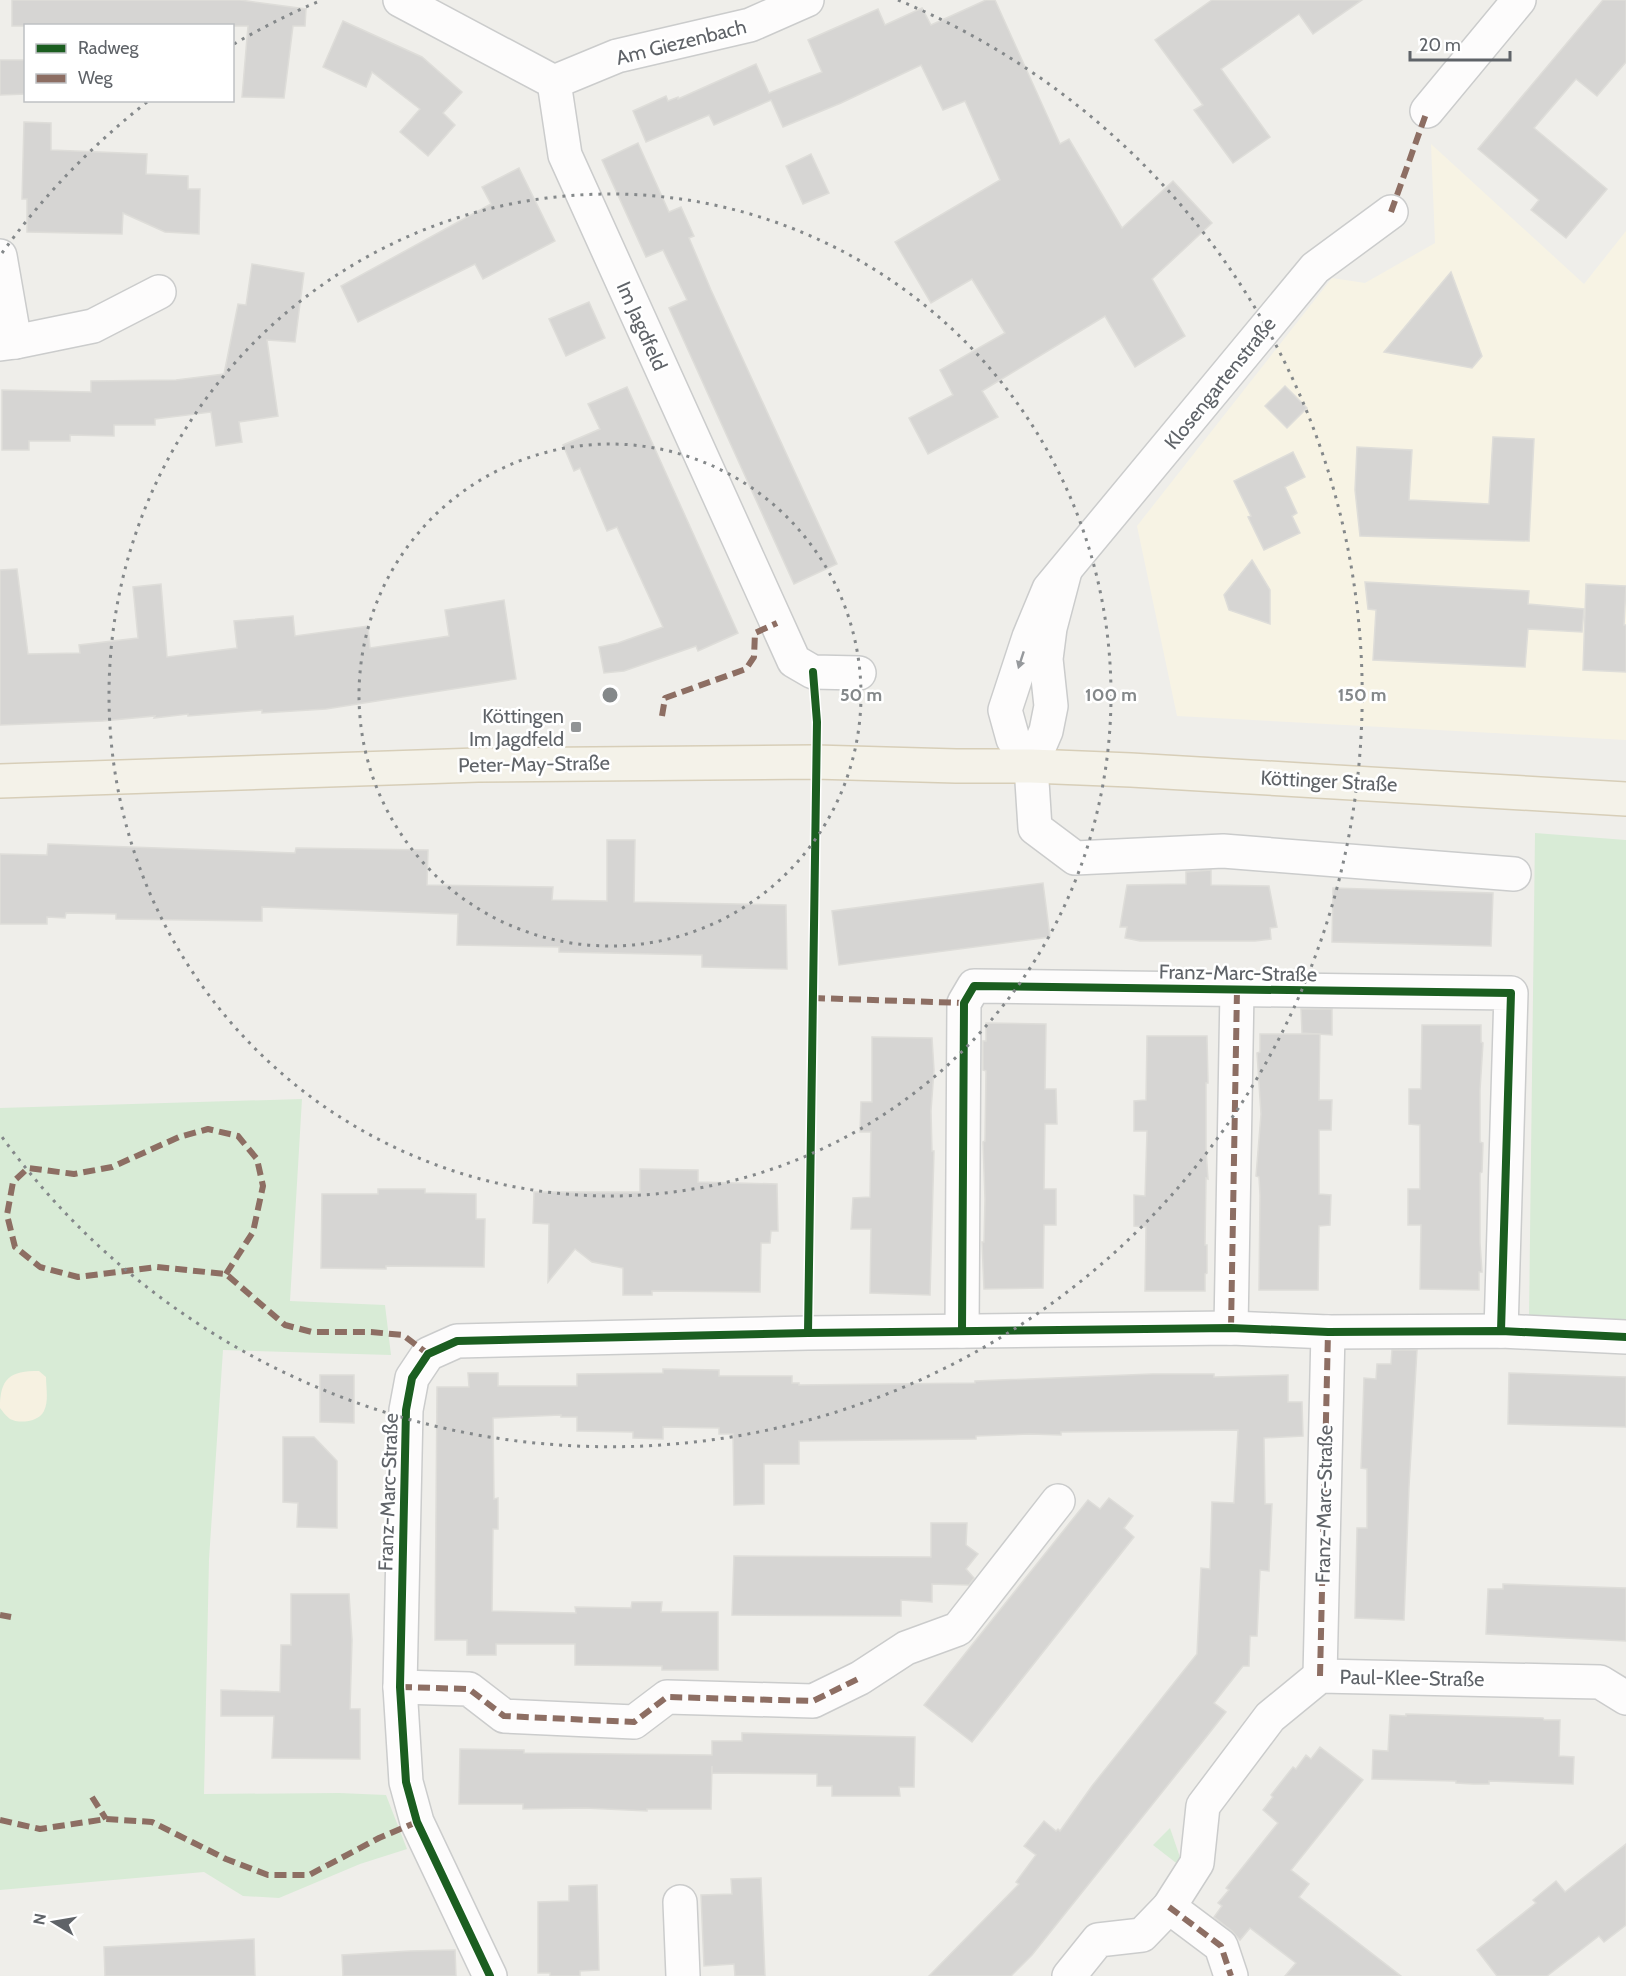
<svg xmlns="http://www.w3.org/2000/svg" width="1626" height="1976" viewBox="0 0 1626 1976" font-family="Cabin,sans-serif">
<rect width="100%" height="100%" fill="#efeeea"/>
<path fill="#f7f3e4" d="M1431 144 1584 284 1626 231V740L1177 716 1137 526 1332 278 1365 283 1435 243Z"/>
<g fill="#d8ebd6">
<path d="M1535 833 1626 840V1322L1529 1318Z"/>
<path d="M302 1099 290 1301 385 1305 391 1355 223 1350 209 1559 204 1794 339 1793 386 1795 407 1849 360 1864 279 1898 243 1896 204 1872 0 1890V1108Z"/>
<path d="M1170 1828 1184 1869 1153 1845Z"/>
</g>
<path fill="#f6f1e1" d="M39 1371 46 1377C46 1388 49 1401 44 1411 39 1422 19 1424 10 1419 6 1416 3 1412 0 1408 0 1378 10 1371 39 1371Z"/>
<g fill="#d6d5d3" stroke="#deddd9" stroke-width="1.5">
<path d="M12 0H240L306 9 305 26H293L284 98 242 97 248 26H12Z"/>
<path d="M986 0H995L1060 144 1069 139 1122 228 1173 181 1212 223 1152 279 1185 336 1135 367 1105 316 982 391 998 417 928 454 909 418 953 395 940 370 1005 333 972 279 931 303 895 242 1000 180 965 101 943 110 921 65 841 103 783 127 771 100 714 125 709 115 646 142 633 111 666 96 668 101 678 97V99L756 64 769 93 822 72 808 40 878 9 885 25 922 8 931 25Z"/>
<path d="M1212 0H1362L1313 34 1299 14 1221 69 1270 137 1233 163 1194 110 1203 105 1155 40Z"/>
<path d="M1603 0H1626V62L1597 96 1576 79 1534 128 1607 189 1566 238 1531 210 1539 200 1478 149Z"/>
<path d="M343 21 422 57 462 92 443 113 455 125 428 156 400 132 420 109 372 72 366 87 323 67Z"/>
<path d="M0 60H26V94L0 95Z"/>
<path d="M24 122 51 123V150L147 154 146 174 188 176V189H200L199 234 165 232 123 213 122 234 27 232V199H22Z"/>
<path d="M638 143 669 212 681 207 694 236 689 238 711 290 837 564 794 584 669 308 687 300 663 250 646 257 602 160Z"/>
<path d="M811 154 829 193 803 204 786 166Z"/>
<path d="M519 168 555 241 483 279 475 264 358 322 341 286 491 204 482 187Z"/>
<path d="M252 264 304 273 295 342 267 340 278 416 239 422 242 442 216 446 211 412 155 419V425H114V436L70 435V441H29V450H2V390L91 392V381L176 380 224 374 238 304 246 305Z"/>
<path d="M1451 272 1482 356 1472 368 1384 352Z"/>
<path d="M589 302 605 338 566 356 549 319Z"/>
<path d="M1285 386 1307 408 1287 428 1265 406Z"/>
<path d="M627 387 738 633 698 651 696 646 624 671 604 673 599 647 618 643 663 627 617 527 607 531 580 468 574 471 563 445 600 429 588 404Z"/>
<path d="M1493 437 1534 439 1529 541 1360 536 1355 490 1357 447 1412 450 1409 500 1489 504Z"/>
<path d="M1293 452 1305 477 1285 487 1297 513 1292 516 1300 533 1264 550 1248 517 1251 516 1234 481Z"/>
<path d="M1252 560 1270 590V624L1229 610 1224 595Z"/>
<path d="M17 569 28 654 80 653 79 645 138 638 133 587 161 584 167 657 237 648 234 621 293 616 295 636 368 626 370 648 449 636 445 610 504 600 516 679 326 709 262 713V710L188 716V714L154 718 155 716 103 721 0 725V570Z"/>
<path d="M1365 582 1529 591 1528 604 1584 609 1582 632 1528 629 1525 667 1373 660 1376 610 1368 609Z"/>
<path d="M1586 584 1626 586 1624 625H1626V672L1583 670Z"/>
<path d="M607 840H635L634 902 786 905 787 969 702 967V955L559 952V947L457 945 458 914 262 907V921L116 919V914L66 913 65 918 47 917V924H0V854L47 855 48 844 295 853 296 848 428 850 427 885 553 887 552 900 607 901Z"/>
<path d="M1211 870V885L1269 886 1277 927 1270 928 1271 939 1255 941H1140L1125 938 1127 927H1120L1127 885 1186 884V872Z"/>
<path d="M1043 883 1050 937 839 965 832 911Z"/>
<path d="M1333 888 1493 893 1491 946 1332 942Z"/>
<path d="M1301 1009H1332V1035L1302 1033Z"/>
<path d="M986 1023 1046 1024 1045 1089H1056L1057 1124H1045L1044 1189H1056V1225H1044L1043 1288 984 1289 982 1242H984L985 1199 983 1142 985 1141 986 1071 983 1070V1041H986Z"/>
<path d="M1422 1025H1481V1042L1483 1043 1480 1090V1142L1483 1143 1482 1172 1480 1173V1243L1482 1272H1479V1290L1420 1289 1421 1225H1408V1189H1420V1125L1409 1124V1089H1421Z"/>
<path d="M1260 1034H1320L1319 1100H1332L1331 1130H1319V1194L1331 1195 1330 1225 1319 1226 1318 1290H1259L1260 1195 1259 1177 1256 1176 1261 1114 1257 1053 1260 1052Z"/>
<path d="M1147 1036H1207L1208 1083H1206V1149L1208 1179 1206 1178 1205 1245H1207V1273L1205 1274V1291H1145L1146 1227 1134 1226V1195L1145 1196 1147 1131H1134V1101L1146 1100Z"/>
<path d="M872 1037 932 1038 934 1070 931 1111 932 1151H934L930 1295 870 1293 871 1229H851L853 1198 870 1197 871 1132H860L861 1102H872Z"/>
<path d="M640 1169 698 1170V1182L777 1184 778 1231H771L770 1243H761L760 1292 652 1291V1295H623V1268L592 1262 575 1249 548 1282 549 1224 533 1223 534 1192H640Z"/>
<path d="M378 1189H425V1193L476 1194V1219H485L484 1267 386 1266V1269L321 1268 322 1194H378Z"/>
<path d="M1392 1350H1417L1409 1486 1404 1620 1355 1618 1357 1528H1367V1469L1361 1468 1364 1378 1376 1379 1377 1364H1391Z"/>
<path d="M663 1369 719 1370V1376H792V1383H799V1385L975 1383V1381L1152 1374H1214V1377L1288 1375V1402H1302L1303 1436 1264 1438 1265 1504H1272L1269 1571 1260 1570 1257 1636H1250L1249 1666H1243L1214 1703 1226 1712 1207 1736 1032 1955 1011 1976H929L1019 1884 1016 1882 1036 1855 1024 1846 1044 1821 1056 1831 1058 1829 1060 1831 1092 1786 1197 1654 1201 1568 1210 1569 1212 1502 1234 1503 1238 1430 1061 1432V1435L1030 1434 976 1436V1439L799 1441V1464H764V1504L734 1505 733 1434H719V1428L663 1427V1439L633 1438V1432L577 1431V1417H561V1415L493 1418 494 1499 498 1498V1529H493L492 1611 576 1613 575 1607 631 1608 632 1602H662L661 1612H718V1670H662V1666L575 1665V1644H496V1655H467V1640H435L437 1387H469L468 1373H498V1386H577V1374L663 1373Z"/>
<path d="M1509 1373 1626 1377V1427L1508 1424Z"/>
<path d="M320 1375H354V1423L320 1422Z"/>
<path d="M283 1437H314L337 1461V1528L297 1527 298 1503 283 1502Z"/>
<path d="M1109 1498 1133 1516 1124 1528 1134 1537 972 1742 924 1705 1088 1500 1100 1509Z"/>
<path d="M931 1523H967L966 1545 978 1554 966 1569 974 1578 969 1585 932 1584V1602L901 1600V1616L732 1615 734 1556 931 1557Z"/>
<path d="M1503 1584 1626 1588V1641L1486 1634 1488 1589H1503Z"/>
<path d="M291 1594H349L352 1640 350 1709H360V1759L272 1758 274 1716H221V1690L280 1692 281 1645H291Z"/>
<path d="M1406 1714 1543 1718 1544 1720H1560L1559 1756 1574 1757 1573 1784 1489 1781V1784H1473L1456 1783V1781L1372 1779 1373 1750 1388 1751 1390 1715 1406 1716Z"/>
<path d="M742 1733 915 1737 914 1787H899L900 1796H832V1786H817V1774L712 1773V1766L711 1809H647V1811L585 1808 523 1809V1804H459L460 1749 524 1750V1753L712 1755V1741H742Z"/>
<path d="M1320 1747 1363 1780 1291 1870 1309 1884 1299 1897 1401 1976H1285L1296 1963 1250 1928 1240 1940 1232 1931 1214 1917 1222 1906 1218 1903 1229 1890 1226 1888 1278 1823 1263 1810 1273 1797 1271 1795 1293 1767 1296 1769 1306 1755 1311 1759Z"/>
<path d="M1626 1844V1925L1604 1942 1599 1936 1547 1976H1497L1477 1950 1536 1903 1533 1900 1556 1881 1565 1892Z"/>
<path d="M761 1878 765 1976H735L734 1964 704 1966 701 1895 732 1894 731 1879Z"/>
<path d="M597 1885 599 1970 580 1971V1976H550V1973H538V1902L569 1901V1886Z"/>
<path d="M254 1939 255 1976H105L104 1947Z"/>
<path d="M455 1950 456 1976H343L342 1955 410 1951Z"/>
</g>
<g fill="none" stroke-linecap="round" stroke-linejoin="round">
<defs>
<g id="minor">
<path d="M400 0 554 82 565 155 794 661 813 672 859 673"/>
<path d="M554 82 617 56 750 25 807 0"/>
<path d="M1427 111 1519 0"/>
<path d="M0 256 15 342 0 344"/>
<path d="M15 342 93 326 159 292"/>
<path d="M1065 571 1050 628 1046 659 1051 706 1046 731 1031 766 1035 828 1075 858 1223 851 1514 874"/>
<path d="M1031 766 1013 739 1005 710 1029 637 1049 589 1315 268 1391 212"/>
<path d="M1231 1328 1237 990"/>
<path d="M962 1331 964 1003 974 986 1511 993 1501 1331"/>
<path d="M1320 1676 1328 1332"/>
<path d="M400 1687 469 1689 504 1716 634 1722 667 1697 813 1701 860 1678 906 1648 958 1629 1058 1501"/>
<path d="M680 1902 683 1976"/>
<path d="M1169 1907 1221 1946 1231 1976"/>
<path d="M490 1976 417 1822 406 1782 400 1687 406 1410 412 1378 428 1354 457 1341 808 1333 1231 1328 1328 1332 1501 1331 1626 1337"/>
<path d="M1069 1976 1098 1940 1142 1935 1169 1907 1197 1863 1203 1806 1270 1717 1320 1676 1600 1682 1626 1698"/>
</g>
<path id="major" d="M0 781 478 765 815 762 956 766H1031L1131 770 1626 799"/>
</defs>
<use href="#minor" stroke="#cbcccc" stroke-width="36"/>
<use href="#major" stroke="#d7ceb8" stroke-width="36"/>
<use href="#minor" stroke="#fdfcfc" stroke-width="33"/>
<use href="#major" stroke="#f4f2e9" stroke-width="33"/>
<g stroke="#8d6e63" stroke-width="6" stroke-dasharray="12 6" stroke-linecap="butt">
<path d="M1391 212 1427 111"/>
<path d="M662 716 665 698 746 669 754 657 755 633 777 623"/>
<path d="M813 998 964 1003"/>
<path d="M226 1274 253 1232 263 1186 257 1159 238 1136 208 1129 179 1137 112 1167 74 1174 28 1168 13 1182 7 1215 15 1247 40 1267 78 1277 157 1267 226 1274 285 1325 312 1332H371L403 1335 428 1354"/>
<path d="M1231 1328 1237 990"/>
<path d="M0 1615 11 1617"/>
<path d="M1320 1676 1328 1332"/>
<path d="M400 1687 469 1689 504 1716 634 1722 667 1697 813 1701 860 1678"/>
<path d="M92 1797 106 1819"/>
<path d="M0 1820 40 1829 106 1819 152 1822 226 1859 268 1875H309L379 1838 417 1822"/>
<path d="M1169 1907 1221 1946 1231 1976"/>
</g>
<defs>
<g id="cycleway">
<path d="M962 1331 964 1003 974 986 1511 993 1501 1331"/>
<path d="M808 1333 817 722 813 672"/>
<path d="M490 1976 417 1822 406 1782 400 1687 406 1410 412 1378 428 1354 457 1341 808 1333 1231 1328 1328 1332 1501 1331 1626 1337"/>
</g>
</defs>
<use href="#cycleway" stroke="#fff" stroke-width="11"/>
<use href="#cycleway" stroke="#1b5e20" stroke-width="8"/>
</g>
<defs><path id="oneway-solid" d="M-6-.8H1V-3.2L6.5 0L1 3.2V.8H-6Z" transform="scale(1.5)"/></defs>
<use fill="#96999c" href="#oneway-solid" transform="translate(1021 660) rotate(108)"/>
<g fill="none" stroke="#84888a" stroke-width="3" stroke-dasharray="3 6">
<circle cx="610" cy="695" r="251"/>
<circle cx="610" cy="695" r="501"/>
<path d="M2 253A752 752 0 0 1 147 102M234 44A752 752 0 0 1 322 0M898 0A752 752 0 1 1 2 1137"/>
</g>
<rect fill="#919496" stroke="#fff" stroke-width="2" x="570" y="721" width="12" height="12" rx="3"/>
<g text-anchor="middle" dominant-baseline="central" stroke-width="5" stroke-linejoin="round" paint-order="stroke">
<g font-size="20" fill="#5f6368" stroke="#fff">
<text transform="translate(681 42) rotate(-14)">Am Giezenbach</text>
<text transform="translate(642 326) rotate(66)">Im Jagdfeld</text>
<text transform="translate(1220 383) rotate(-51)">Klosengartenstraße</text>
<text transform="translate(534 764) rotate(-1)">Peter-May-Straße</text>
<text transform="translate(1329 781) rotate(3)">Köttinger Straße</text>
<text transform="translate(1238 973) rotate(1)">Franz-Marc-Straße</text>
<text transform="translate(388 1492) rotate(-88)">Franz-Marc-Straße</text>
<text transform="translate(1324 1504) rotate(-89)">Franz-Marc-Straße</text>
<text transform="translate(1412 1678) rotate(1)">Paul-Klee-Straße</text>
</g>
<g font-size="20" fill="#5f6368" stroke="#fff" text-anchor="end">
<text x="564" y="716">Köttingen<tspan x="564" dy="23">Im Jagdfeld</tspan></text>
</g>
</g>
<circle cx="610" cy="695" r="9" fill="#84888a" stroke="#fff" stroke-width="3"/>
<g font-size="18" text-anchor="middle" font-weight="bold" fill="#84888a" stroke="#fff" stroke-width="5" stroke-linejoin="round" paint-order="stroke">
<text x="861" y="701">50 m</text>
<text x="1111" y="701">100 m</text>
<text x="1362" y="701">150 m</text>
</g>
<rect x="24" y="24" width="210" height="78" fill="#ffffff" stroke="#bfc1c3" stroke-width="1.5"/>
<rect x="36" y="44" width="30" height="9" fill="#1b5e20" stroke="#bfc1c3" stroke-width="1.5"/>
<text x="78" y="54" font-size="18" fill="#5f6368">Radweg</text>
<rect x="36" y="74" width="30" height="9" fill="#8d6e63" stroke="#bfc1c3" stroke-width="1.5"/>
<text x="78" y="84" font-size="18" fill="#5f6368">Weg</text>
<g transform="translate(54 1922) rotate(281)" stroke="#ffffff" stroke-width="4.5" paint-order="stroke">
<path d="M0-4.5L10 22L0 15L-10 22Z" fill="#5f6368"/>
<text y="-9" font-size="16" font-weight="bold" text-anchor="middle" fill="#5f6368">N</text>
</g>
<path d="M1410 51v9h100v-9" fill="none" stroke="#5f6368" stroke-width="3"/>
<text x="1419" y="51" font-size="18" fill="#5f6368" stroke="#ffffff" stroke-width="4.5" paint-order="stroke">20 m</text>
</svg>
